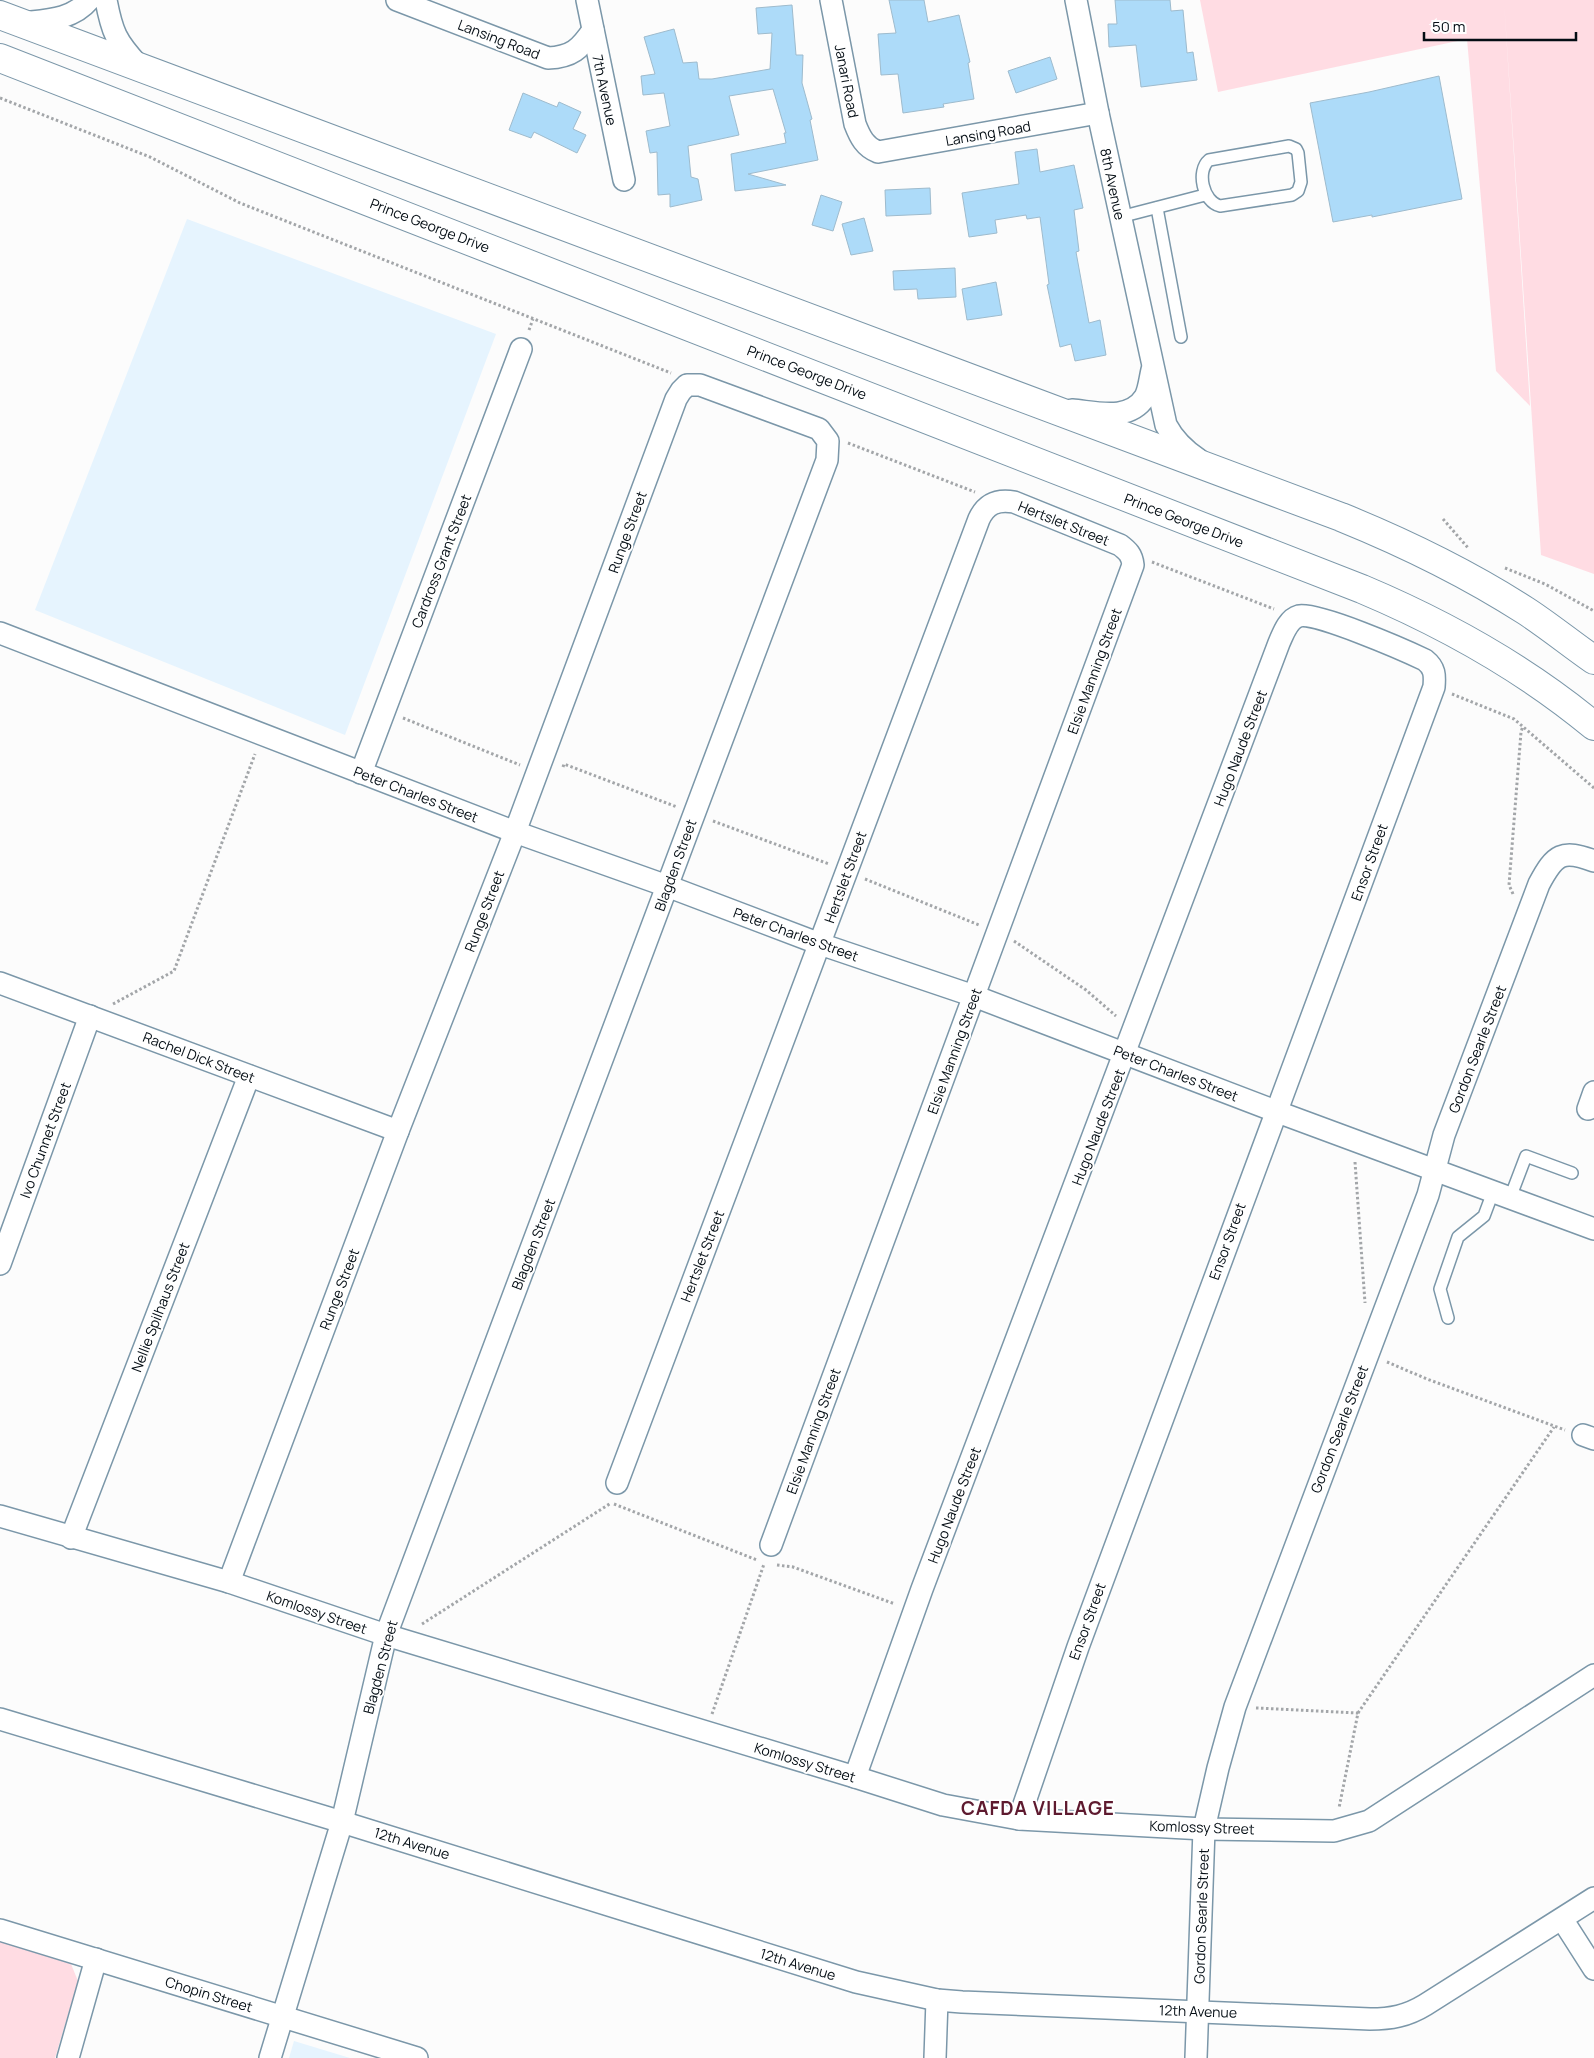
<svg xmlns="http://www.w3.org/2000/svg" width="1594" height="2058" viewBox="0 0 1594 2058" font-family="Manrope,sans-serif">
<rect width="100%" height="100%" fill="#fcfcfc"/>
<g fill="#e6f4fe">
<path d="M187 219 496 334 345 735 35 610Z"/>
<path d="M294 2041 350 2058H289Z"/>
</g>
<g fill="#ffdce3">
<path d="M1200 0H1594V574L1541 555 1504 1 1530 406 1496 371 1467 39 1218 92Z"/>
<path d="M0 1942 71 1964 78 1981 55 2058H0Z"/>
</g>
<g fill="#addbf9" stroke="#9ebbcd">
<path d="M889 0H924L928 22 959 15 970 62 968 63 974 99 943 104 944 107 903 113 898 74 881 75 878 34 896 33Z"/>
<path d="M1115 0H1170L1171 11 1183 10 1187 53 1193 52 1197 80 1141 87 1136 45 1109 47 1108 24H1117Z"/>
<path d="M792 5 796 55H803L802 83 812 119 810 120 818 160 748 174 786 185 735 191 731 154 786 143 784 133H786L773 89 729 96 739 135 688 146 691 177 698 179 702 200 670 207V194L658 195 657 152 650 153 646 131 670 126 664 93 643 95 641 76 655 74 644 37 674 29 683 63 697 62 699 79H712L770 69 772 33 758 34 756 8Z"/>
<path d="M1050 57 1057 79 1016 93 1008 71Z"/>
<path d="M1439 76 1462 199 1372 217V215L1333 222 1310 103 1369 92Z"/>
<path d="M523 93 557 107 559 102 581 112 573 129 586 135 577 153 534 132 531 138 509 130Z"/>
<path d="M1037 149 1040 172 1074 165 1083 208 1074 210 1079 251 1076 252 1089 323 1100 320 1106 355 1075 361 1071 344 1060 347 1047 285 1049 284 1040 217 1027 219 1026 215 995 220 997 233 969 237 962 193 1019 184 1015 152Z"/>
<path d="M930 188 931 214 886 216 885 190Z"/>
<path d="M821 195 842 202 833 231 812 225Z"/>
<path d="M864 218 873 251 851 255 842 224Z"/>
<path d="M955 268 956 297 918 299 917 289 894 290 893 271Z"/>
<path d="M996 282 1002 315 967 320 962 289Z"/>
</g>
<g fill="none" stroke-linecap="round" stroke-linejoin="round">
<defs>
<g id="lane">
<path d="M1289 146 1296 149 1298 153 1301 182 1298 191 1292 195 1220 206C1203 202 1196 171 1209 160Z"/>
<path d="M1157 208 1181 337"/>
<path d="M1120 217 1205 195"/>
<path d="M1510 1198 1526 1156 1572 1173"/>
<path d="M1448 1318 1440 1289 1458 1237 1484 1216 1493 1192"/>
</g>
<g id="street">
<path d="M106 0C112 32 116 41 138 65"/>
<path d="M397 0 548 58C572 57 580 49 593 30"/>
<path d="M587 0 624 180"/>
<path d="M831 0 855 124C860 137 865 147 878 152L1098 113"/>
<path d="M1076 0 1098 113 1166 425C1174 440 1184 450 1198 459"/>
<path d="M22 23C47 20 72 20 89 0"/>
<path d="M1072 410C1096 412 1129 422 1145 397 1149 390 1150 378 1152 370"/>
<path d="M0 633 515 832 667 886 820 944 974 996 1275 1111 1594 1229"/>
<path d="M361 773 521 349"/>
<path d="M0 983 398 1131"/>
<path d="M1588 1109 1594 1092"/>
<path d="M0 1264 90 1016"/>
<path d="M1583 1435 1594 1439"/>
<path d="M617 1483 979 519C986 504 997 499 1014 502L1120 545C1128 551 1132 555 1133 565L771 1545"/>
<path d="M0 1516 229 1582 386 1635 855 1777 943 1805 1019 1819 1204 1829 1334 1831 1369 1821 1594 1675"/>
<path d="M71 1538 249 1076"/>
<path d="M229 1582 398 1131 515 832 676 399 681 391 687 385H700L819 429 828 441 827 460 386 1635 342 1822 270 2058"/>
<path d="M0 1719 342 1822 856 1982 937 2000 962 2002 1370 2019C1391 2019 1407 2016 1425 2005L1594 1898"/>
<path d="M855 1777 922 1589 1279 643C1283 634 1288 619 1299 616 1317 612 1404 650 1425 660 1435 668 1435 675 1434 687L1078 1647 1019 1819"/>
<path d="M1562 1919 1594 1969"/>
<path d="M0 1930 417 2058"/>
<path d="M68 2058 96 1959"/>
<path d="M935 2058 937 2000"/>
<path d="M1196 2058 1204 1829 1218 1768 1235 1707 1428 1195 1444 1135 1539 884C1555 854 1562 849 1594 861"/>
</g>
<g id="primary">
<path d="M0 15 1341 517C1405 543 1467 573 1526 611 1549 626 1571 644 1594 660"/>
<path d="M0 58 1362 589C1445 624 1524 668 1594 726"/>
</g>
</defs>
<use href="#lane" stroke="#7b97a9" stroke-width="14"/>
<use href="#street" stroke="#7b97a9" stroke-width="24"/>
<use href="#primary" stroke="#7b97a9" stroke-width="30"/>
<g stroke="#a3a6a9" stroke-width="3" stroke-dasharray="2.5 2.5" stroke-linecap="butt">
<path d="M0 98 150 157 240 203 671 373"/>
<path d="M529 330 533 319"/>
<path d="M848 443 975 492"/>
<path d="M1443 519 1469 549"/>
<path d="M1152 562 1274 609"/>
<path d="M1505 568 1545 584 1594 611"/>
<path d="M1452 694 1514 719 1594 788"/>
<path d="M403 718 520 765"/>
<path d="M563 767 564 764 677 807"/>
<path d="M713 821 829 864"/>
<path d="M865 879 979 925"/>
<path d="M1513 894 1509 885 1521 732 1523 726"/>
<path d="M1014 941 1086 990 1116 1016"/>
<path d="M113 1004 174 971 255 754"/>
<path d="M1355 1162 1365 1303"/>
<path d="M1387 1362 1427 1379 1565 1430"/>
<path d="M614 1504 757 1560"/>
<path d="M777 1565 793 1567 895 1604"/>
<path d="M422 1624 611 1503"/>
<path d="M1256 1708 1358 1713 1339 1808"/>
<path d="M1358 1713 1554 1427"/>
<path d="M712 1714 764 1564"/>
</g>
<use href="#lane" stroke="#fff" stroke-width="11"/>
<use href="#street" stroke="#fff" stroke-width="21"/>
<use href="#primary" stroke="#fff" stroke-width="28"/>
</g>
<g text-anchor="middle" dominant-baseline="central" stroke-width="4" stroke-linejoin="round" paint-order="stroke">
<g font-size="14" fill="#040d14" stroke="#fff">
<text transform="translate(499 39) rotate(21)">Lansing Road</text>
<text transform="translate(847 81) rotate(79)">Janari Road</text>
<text transform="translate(605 90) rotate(78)">7th Avenue</text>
<text transform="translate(988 133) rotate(-10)">Lansing Road</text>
<text transform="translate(1113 184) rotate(78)">8th Avenue</text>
<text transform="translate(430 225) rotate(21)">Prince George Drive</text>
<text transform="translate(807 372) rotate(21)">Prince George Drive</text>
<text transform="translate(1184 520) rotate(21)">Prince George Drive</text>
<text transform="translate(1064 523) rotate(22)">Hertslet Street</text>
<text transform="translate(627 532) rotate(-70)">Runge Street</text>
<text transform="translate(441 561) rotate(-69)">Cardross Grant Street</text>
<text transform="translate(1094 671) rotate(-70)">Elsie Manning Street</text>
<text transform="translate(1240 748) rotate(-69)">Hugo Naude Street</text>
<text transform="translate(416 794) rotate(21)">Peter Charles Street</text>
<text transform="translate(1369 862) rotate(-70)">Ensor Street</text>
<text transform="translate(675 865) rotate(-70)">Blagden Street</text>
<text transform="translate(845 877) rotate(-70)">Hertslet Street</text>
<text transform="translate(484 911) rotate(-69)">Runge Street</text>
<text transform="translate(796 934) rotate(20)">Peter Charles Street</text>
<text transform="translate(1477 1049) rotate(-69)">Gordon Searle Street</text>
<text transform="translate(954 1051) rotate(-70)">Elsie Manning Street</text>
<text transform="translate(199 1057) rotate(21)">Rachel Dick Street</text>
<text transform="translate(1176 1073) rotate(21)">Peter Charles Street</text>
<text transform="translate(1098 1127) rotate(-69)">Hugo Naude Street</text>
<text transform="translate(45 1140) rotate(-70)">Ivo Chunnet Street</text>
<text transform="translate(1227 1241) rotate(-70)">Ensor Street</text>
<text transform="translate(533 1244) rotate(-69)">Blagden Street</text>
<text transform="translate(702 1256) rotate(-69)">Hertslet Street</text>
<text transform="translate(339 1289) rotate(-69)">Runge Street</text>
<text transform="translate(160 1307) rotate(-69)">Nellie Spilhaus Street</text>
<text transform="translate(1339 1429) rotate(-69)">Gordon Searle Street</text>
<text transform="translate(813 1431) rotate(-70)">Elsie Manning Street</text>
<text transform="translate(954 1505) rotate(-69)">Hugo Naude Street</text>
<text transform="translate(317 1612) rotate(19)">Komlossy Street</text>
<text transform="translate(1087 1621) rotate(-70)">Ensor Street</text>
<text transform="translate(380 1667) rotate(-75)">Blagden Street</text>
<text transform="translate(805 1762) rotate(17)">Komlossy Street</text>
<text transform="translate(1202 1827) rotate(2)">Komlossy Street</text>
<text transform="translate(412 1843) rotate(17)">12th Avenue</text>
<text transform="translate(1201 1916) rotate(-88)">Gordon Searle Street</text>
<text transform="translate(798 1964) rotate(17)">12th Avenue</text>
<text transform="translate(209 1994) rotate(17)">Chopin Street</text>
<text transform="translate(1198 2011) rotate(2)">12th Avenue</text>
</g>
<g font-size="19" font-weight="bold" letter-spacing="1" fill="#5e1a2f" stroke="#fff">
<text x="1038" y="1808">CAFDA VILLAGE</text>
</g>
</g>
<path d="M1424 32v8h152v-8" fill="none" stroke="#040d14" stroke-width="2.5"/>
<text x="1432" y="32" font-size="15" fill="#040d14" stroke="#ffffff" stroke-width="4" paint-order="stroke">50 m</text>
</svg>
